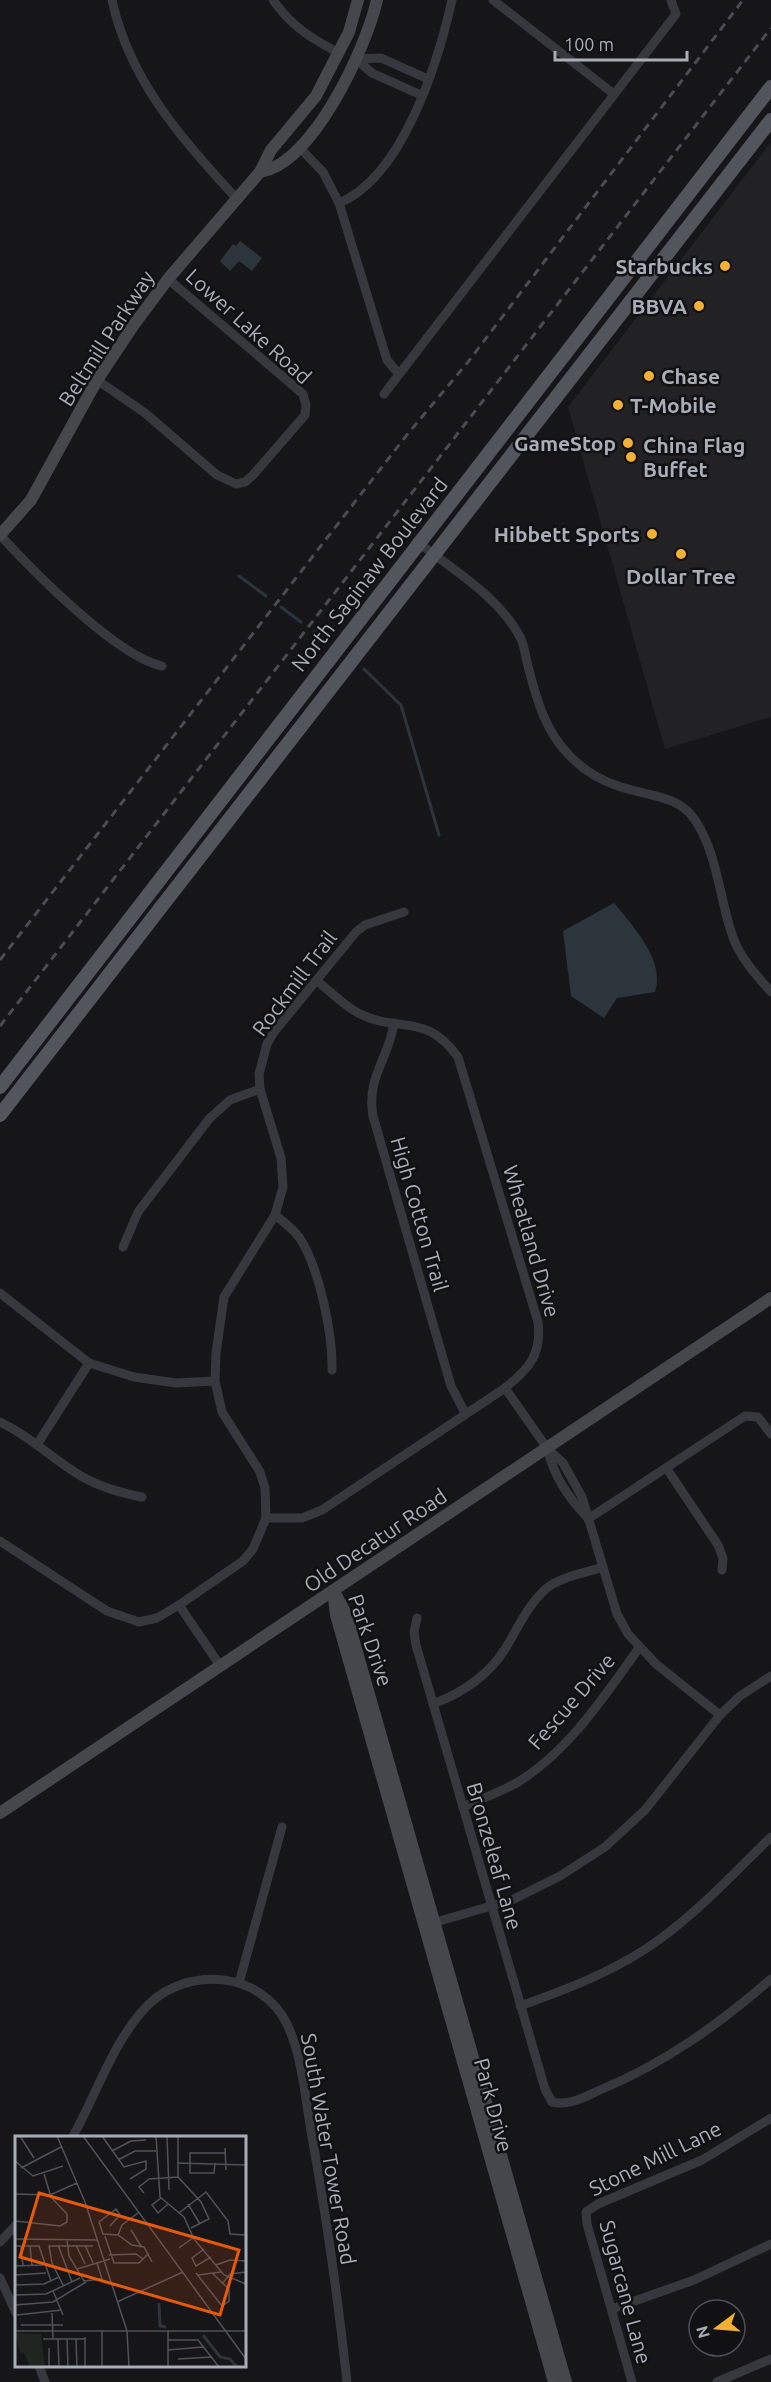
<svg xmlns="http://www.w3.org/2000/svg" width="771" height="2382" viewBox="0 0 771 2382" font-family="Ubuntu,sans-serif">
<rect width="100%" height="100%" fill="#161618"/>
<path fill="#222225" d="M771 142V717L665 749 568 407Z"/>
<g fill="#2c353c">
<path d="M240 241 262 258 252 271 239 261 230 271 220 261 233 244 236 246Z"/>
<path d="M614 903C632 925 666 961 655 992L617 998 604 1018 571 996 563 931Z"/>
</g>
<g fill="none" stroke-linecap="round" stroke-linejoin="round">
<g stroke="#2c353c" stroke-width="3">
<path d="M239 576 266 596"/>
<path d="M281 607 301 622"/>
<path d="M314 632 327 642"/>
<path d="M364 669 401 705 439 835"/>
</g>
<g stroke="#37383d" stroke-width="9">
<path d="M112 0C129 80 183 141 237 199"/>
<path d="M273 0C291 26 312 39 339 53"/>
<path d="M493 0 614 94"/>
<path d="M356 59 381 58 428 79"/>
<path d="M356 59 372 73 421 95"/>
<path d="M300 148 323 172 339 203 387 360 399 374"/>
<path d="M339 203C403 177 438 62 452 0"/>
<path d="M97 380 145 413 217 475 236 484 245 482 253 475 305 415 306 405 303 394 168 279"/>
<path d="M384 394 676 14 671 0"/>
<path d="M0 535C33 571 116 656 162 666"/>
<path d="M419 543C454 571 500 597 521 639 525 648 526 660 529 670 537 701 546 732 569 755 582 769 600 780 618 786 645 796 678 794 695 820 719 856 719 901 734 940 742 960 757 976 771 992"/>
<path d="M394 1023C389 1059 366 1077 373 1116L451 1386 465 1413"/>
<path d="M275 1215C284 1222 292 1228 299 1237 319 1266 333 1335 332 1370"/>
<path d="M123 1247 138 1212 209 1119 230 1100 260 1089"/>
<path d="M0 1293 89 1363 134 1377 176 1383 215 1381"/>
<path d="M505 1388 547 1448 563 1463 582 1497 617 1614 628 1634 656 1664 720 1715"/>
<path d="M0 1422C32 1437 53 1460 81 1476 100 1487 121 1493 142 1497"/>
<path d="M38 1443 89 1363"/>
<path d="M547 1448C554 1476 567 1496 587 1517"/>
<path d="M667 1469 718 1545 723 1558 722 1570"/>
<path d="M266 1518H302L322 1510 505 1388C529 1369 542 1354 538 1322L458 1057C425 1011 399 1034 358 1013 343 1005 330 991 317 981"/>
<path d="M588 1519 745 1416 758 1417 771 1434"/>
<path d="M0 1541 107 1611 139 1622 157 1618 179 1605 243 1561 253 1549 266 1518 265 1488 260 1472 222 1412 215 1381 216 1353 224 1297 275 1215 283 1187 281 1158 260 1089 259 1074 267 1044 274 1032 356 932 365 925 404 912"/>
<path d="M179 1605 221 1667"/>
<path d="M417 1618 414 1632 416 1645 545 2089 552 2102C570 2106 584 2097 600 2090 665 2063 718 2025 771 1979"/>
<path d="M433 1704C462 1693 488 1676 505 1649 518 1628 528 1604 547 1588 562 1576 586 1573 603 1567"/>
<path d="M463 1807C481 1799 501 1792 518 1782 569 1751 605 1695 639 1648"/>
<path d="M429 1924 512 1900 560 1876 605 1847 645 1810 720 1715 740 1696 771 1676"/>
<path d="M239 1983 282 1827"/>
<path d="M520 2006C568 1989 618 1970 660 1939 700 1910 735 1872 771 1837"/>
<path d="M72 2138C96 2096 114 2038 149 2004 189 1966 261 1971 287 2024 302 2056 305 2096 311 2131 326 2214 338 2298 347 2382"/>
<path d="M0 2242 16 2225"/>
<path d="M0 2278 16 2313"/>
<path d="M612 2309 694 2280 771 2244"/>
<path d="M39 2366 45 2382"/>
<path d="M632 2382 587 2224 586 2212 598 2204 702 2160 771 2118"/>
<path d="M717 2382 771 2359"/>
</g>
<g stroke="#45474d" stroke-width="12">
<path d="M260 172C313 164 366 48 377 0"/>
<path d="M0 535 31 500 97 380 133 326 168 279 260 172 271 150 316 96 349 32 358 0"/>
<path d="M334 1591 346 1614 566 2382"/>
<path d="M334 1598 336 1615 554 2382"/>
<path d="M0 1813 771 1298"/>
</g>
<g stroke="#53555c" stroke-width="14">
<path d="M0 1087 771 87"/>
<path d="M0 1115 771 120"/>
</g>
<g stroke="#4a4c52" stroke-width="3" stroke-dasharray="8 6" stroke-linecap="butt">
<path d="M0 960 406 436 468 362 743 0"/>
<path d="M0 1026 771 28"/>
</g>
</g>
<g fill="#f2b134" stroke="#111113" stroke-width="2">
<circle cx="725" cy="266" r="6"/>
<circle cx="699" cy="306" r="6"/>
<circle cx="649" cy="376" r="6"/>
<circle cx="618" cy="405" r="6"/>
<circle cx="628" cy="443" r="6"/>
<circle cx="631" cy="457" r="6"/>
<circle cx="652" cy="534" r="6"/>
<circle cx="681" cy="554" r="6"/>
</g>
<g text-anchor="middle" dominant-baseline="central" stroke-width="5" stroke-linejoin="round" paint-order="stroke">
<g font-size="21" font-weight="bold" fill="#a8adb8" stroke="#111113" text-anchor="end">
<text x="713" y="266">Starbucks</text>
<text x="687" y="306">BBVA</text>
<text x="661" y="376" text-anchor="start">Chase</text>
<text x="630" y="405" text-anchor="start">T-Mobile</text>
<text x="616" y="443">GameStop</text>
<text x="643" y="445" text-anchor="start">China Flag<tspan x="643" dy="24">Buffet</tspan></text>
<text x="640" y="534">Hibbett Sports</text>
<text x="681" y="576" text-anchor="middle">Dollar Tree</text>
</g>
<g font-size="21" fill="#a8adb8" stroke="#111113">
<text transform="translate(249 326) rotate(42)">Lower Lake Road</text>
<text transform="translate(106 338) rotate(-57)">Beltmill Parkway</text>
<text transform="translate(369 574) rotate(-52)">North Saginaw Boulevard</text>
<text transform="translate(294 983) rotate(-53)">Rockmill Trail</text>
<text transform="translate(420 1214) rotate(74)">High Cotton Trail</text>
<text transform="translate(532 1241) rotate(74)">Wheatland Drive</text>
<text transform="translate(375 1540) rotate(-34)">Old Decatur Road</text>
<text transform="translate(371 1640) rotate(71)">Park Drive</text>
<text transform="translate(571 1701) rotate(-49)">Fescue Drive</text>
<text transform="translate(495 1856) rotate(74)">Bronzeleaf Lane</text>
<text transform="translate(494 2105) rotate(75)">Park Drive</text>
<text transform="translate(329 2149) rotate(80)">South Water Tower Road</text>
<text transform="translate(655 2158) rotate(-26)">Stone Mill Lane</text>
<text transform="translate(626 2292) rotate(75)">Sugarcane Lane</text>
</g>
</g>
<g transform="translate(15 2136)">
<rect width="231" height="231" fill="#161618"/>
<path d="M0 197 26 198 30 231H15L9 217 5 216Z" fill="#1e261f"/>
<path fill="none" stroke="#2c353c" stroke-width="3" d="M144 167 145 190 151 191M188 199 205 221 215 223 222 231"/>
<path fill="none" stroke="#505258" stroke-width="1.5" d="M5 0 19 22M42 0 70 66 112 195M68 0 231 223M87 0 109 31 131 25V33L115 43M141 0 145 61 169 81 179 103 209 139 231 148M152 0 154 54M163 0V41L186 66 194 83 176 92M210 12 211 34M97 15 116 5 131 4M103 24 120 15H141M0 25 18 40 48 30M162 27 231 29M200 27 199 37H175V17H210M6 32 46 11M129 57 124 51 134 43 163 41M0 58 35 59 62 47M146 62 137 69 143 77 153 68M173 68 185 88M164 77 191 56 213 85 215 98 231 99M0 85 45 90 52 86V78L36 61 29 38M95 90 105 79 101 73 84 86 88 98 103 99 117 109 129 111 137 126M116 94 126 110M103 99 107 89 123 77M90 100 99 127H124L134 117M0 103 82 104M52 103 54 120 69 145 87 143 82 127M43 109 57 146M61 109 70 128M70 109 78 127M0 110H24L36 145M6 110 8 130M15 110 17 130M164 112 179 101M189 113 177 122 181 130 196 121M94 119 121 118 128 123M201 129 215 124 231 125M0 130 28 129M62 133 95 123M181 137 207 170 214 165V153L198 138M0 139 31 137M183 139 206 136M207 148 215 138 231 136M0 149 29 148 44 141M48 149 37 127 34 110H78M38 155 48 179M0 159 31 158 65 142M102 166 168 136M0 169 38 166 71 146M37 177 38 203M2 179 47 174M6 189H48M0 195H231M112 195 114 231M153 195V231M28 203H70M43 203 44 231M52 203 53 231M61 203 62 231M153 204H183L204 231M153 214 188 211M163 223 197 221M21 231 44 230M34 231V212M70 231V201M87 231V195"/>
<path fill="#e8590c" fill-opacity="0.15" stroke="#e8590c" stroke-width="3" d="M24 57 224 114 205 179 5 121Z"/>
<rect width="231" height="231" fill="none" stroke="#a8adb8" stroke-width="3"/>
</g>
<g transform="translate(717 2328) rotate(254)"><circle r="28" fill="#111113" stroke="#4d4f55" stroke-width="1.5"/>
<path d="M0-4.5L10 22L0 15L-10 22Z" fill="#f2b134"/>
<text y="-9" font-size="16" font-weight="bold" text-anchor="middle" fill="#a8adb8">N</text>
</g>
<path d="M555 51v9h132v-9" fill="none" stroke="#a8adb8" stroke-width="3"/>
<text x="564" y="51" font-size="18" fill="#a8adb8" stroke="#111113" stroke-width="4.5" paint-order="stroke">100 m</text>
</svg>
